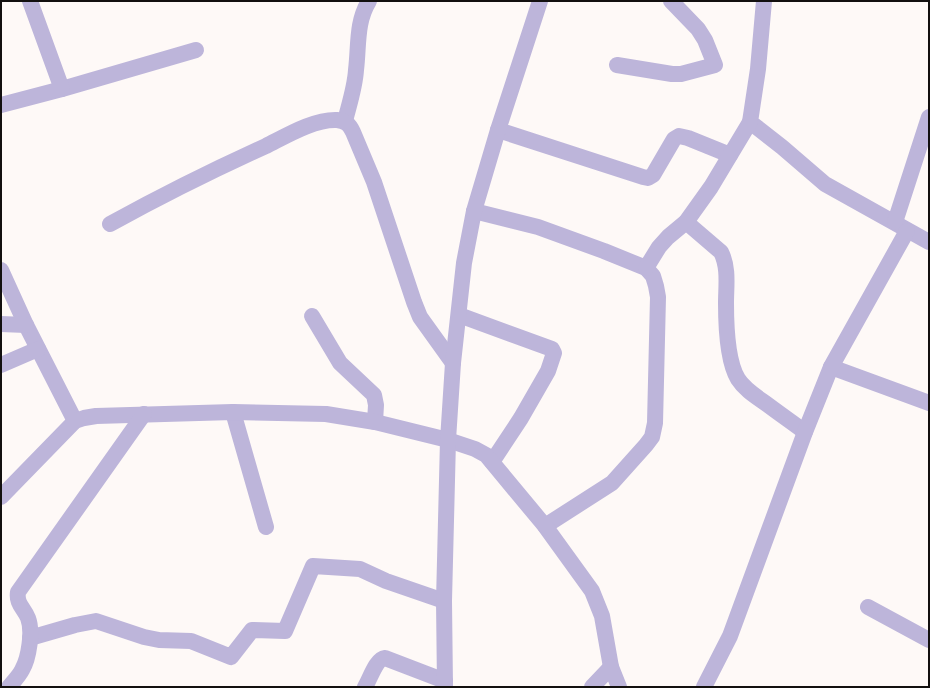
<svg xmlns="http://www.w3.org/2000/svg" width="930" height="688" viewBox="0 0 930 688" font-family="'Noto Serif',serif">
<rect width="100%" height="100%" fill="#fef9f7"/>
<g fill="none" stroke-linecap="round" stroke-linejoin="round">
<g stroke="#bdb5da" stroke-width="16">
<path d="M764 1 758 69 750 122 782 147 825 184 929 242"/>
<path d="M617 65 672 74H681L715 65 705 40 698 29 671 1"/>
<path d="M62 89 196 50"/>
<path d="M1 105 62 89 30 1"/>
<path d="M345 121C349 105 355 87 356 70 359 46 356 22 369 1"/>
<path d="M498 130 643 177 648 178 653 175 674 139 679 136 688 138 730 155"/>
<path d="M474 211 538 227 604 251 646 268 653 276 656 286 658 297 655 423 652 437 646 445 612 483 545 526"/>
<path d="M686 222 721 252C729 268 726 286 726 303 726 324 727 361 738 379 745 390 757 397 768 405 780 414 793 423 805 432"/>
<path d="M895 222 929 117"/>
<path d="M110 224C161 196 213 170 266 146 286 136 314 119 337 120 346 121 349 124 353 132L374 182 414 302 420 317 453 363"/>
<path d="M646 268 659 247 668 237 686 222 711 187 750 122"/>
<path d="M1 270 26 325 75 421"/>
<path d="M459 315 552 349 554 353 548 371 521 418 492 462"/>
<path d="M312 316 340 363 374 395 376 405 375 422"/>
<path d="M1 324 26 325"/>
<path d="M1 365 38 349"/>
<path d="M831 367 929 403"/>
<path d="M233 412 266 527"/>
<path d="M1 497 75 421 84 418 96 416 233 412 326 414 375 422 448 440 475 449 486 455 545 526 592 591 602 616 611 667 619 687"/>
<path d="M868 607 929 640"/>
<path d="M30 638 75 625 96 621 144 637 159 640 191 641 231 657 252 630 285 631 313 566 360 569 386 581 444 601"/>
<path d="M9 687C13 682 19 676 22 670 29 658 33 631 28 618 24 608 16 604 18 592L144 414"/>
<path d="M365 687C370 679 376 659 385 658L445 681"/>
<path d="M445 687 444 601 448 440 453 363 464 263 474 211 498 130 540 1"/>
<path d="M592 687 611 667"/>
<path d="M704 687 730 636 805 432 831 367 907 231"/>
</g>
</g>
<rect width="930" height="688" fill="none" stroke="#13100f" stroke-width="4"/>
</svg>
